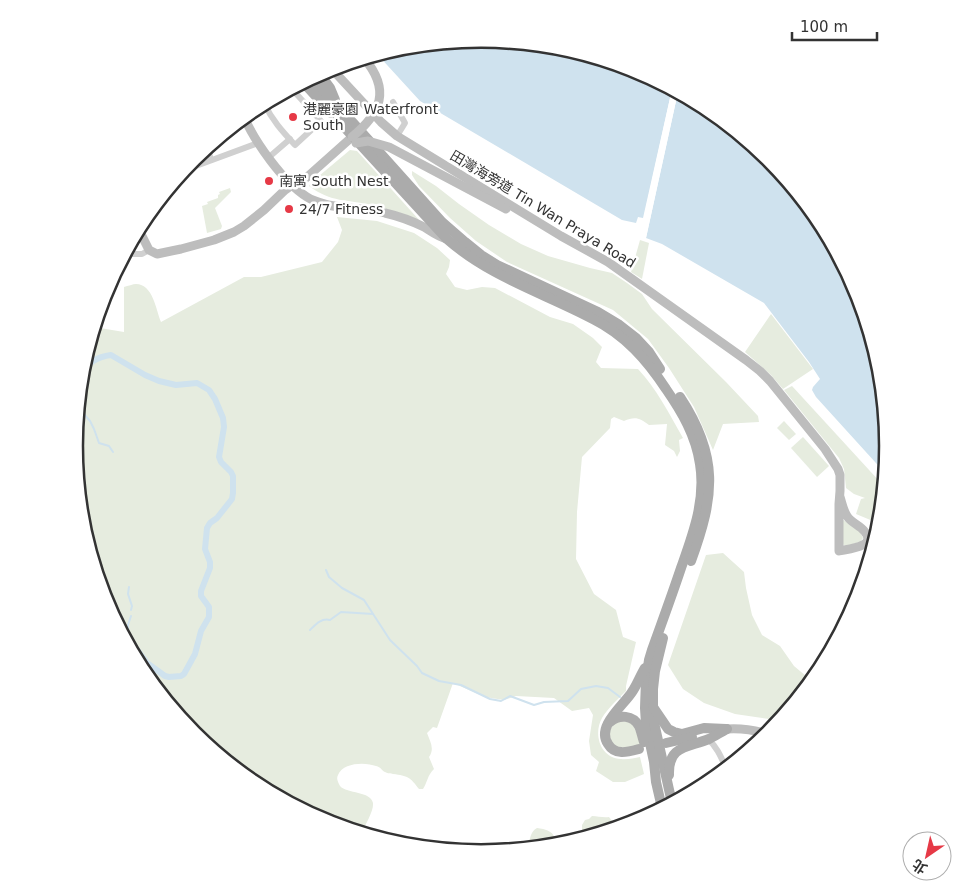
<svg xmlns="http://www.w3.org/2000/svg" width="962" height="891" viewBox="0 0 962 891" font-family="'DejaVu Sans','Noto Sans TC',sans-serif">
<rect width="100%" height="100%" fill="#fff"/>
<g fill="#e6ecdf">
<path d="M350 150 357 151 420 221C404 215 388 209 372 205 346 199 332 203 309 186L313 181Z"/>
<path d="M412 171 436 186 459 204 489 225 521 244 548 256 590 268 612 273 627 283 642 294 652 309 726 382 758 416 759 422 723 424 713 450 694 407 669 368 648 339 613 310 507 262 476 241 450 218 419 186 412 175Z"/>
<path d="M230 188 231 192 215 208 222 226 221 229 207 233 202 206 208 204 207 202 218 198V195L220 194 219 192Z"/>
<path d="M337 217 377 221 414 233 437 248 450 260 449 267 446 274 455 287 467 290 482 287 495 288 550 317 573 324 593 338 602 347 596 362 601 368 638 369C656 388 670 415 683 438L679 440 680 451 677 457 674 451 665 445 667 424 649 425C640 418 635 416 624 421L614 417 611 419 610 428 582 457 577 512 576 559 594 594 616 610 623 637 636 642 626 686V691C618 699 608 708 602 718 593 734 600 758 621 759 627 760 634 758 640 757L644 774 625 782H613L596 771 599 762 591 755 589 741 593 715 589 708 572 711 554 698 516 696 504 700 485 697 453 683 437 728 433 727 427 733C430 741 435 749 429 757L434 769C427 776 428 781 423 789H419C410 777 408 776 393 774 391 773 388 774 385 772 382 771 381 767 376 766 366 762 343 762 338 775 336 779 338 782 340 786 347 794 371 791 373 803 374 811 365 825 362 832L325 821 255 784 193 733 143 671 105 601 82 525 74 445 82 366 94 327 124 332V287C128 286 133 284 136 284 153 284 156 310 161 322L244 277H261L322 262 338 242 342 230Z"/>
<path d="M640 240 649 243 642 279 631 272Z"/>
<path d="M771 314 813 369 783 389 771 375 745 352Z"/>
<path d="M792 386 881 483 883 489 880 524 856 514 861 499 865 498 854 494 846 488 844 469 839 458 784 390Z"/>
<path d="M784 421 796 434 789 440 777 428Z"/>
<path d="M803 437 829 466 817 477 791 448Z"/>
<path d="M842 519 860 532 863 538 860 542 846 546 842 544Z"/>
<path d="M723 553 744 572 746 588 752 615 762 635 780 646 794 666 812 681 795 701H793L778 722 769 719 735 714 704 703 683 689 668 665 706 555Z"/>
<path d="M618 721 632 722 642 746 627 750 612 745C609 732 607 730 618 721Z"/>
<path d="M592 816C598 816 603 818 609 817L615 825 611 828 602 827 553 845 525 848C532 842 528 833 537 828 545 829 555 831 555 841L582 831V825L585 820 589 819Z"/>
</g>
<g fill="#cfe2ee">
<path d="M481 39 561 47 637 70 672 89 643 218 638 217 636 223 622 220 420 101 377 54 402 47Z"/>
<path d="M678 92 707 107 769 158 819 220 857 290 880 366 888 446 885 473 816 397 812 390 813 387 820 379 809 362 764 303 662 244 646 238Z"/>
</g>
<g fill="#fff">
<path d="M672 89 674 90 646 219 643 221Z"/>
<path d="M676 91 678 92 646 238H643Z"/>
</g>
<g fill="none" stroke-linecap="round" stroke-linejoin="round">
<g stroke="#cfe2ee" stroke-width="2">
<path d="M79 401 83 413 90 421 94 429 99 443 109 446 113 452"/>
<path d="M326 570 329 577 342 588 364 600 390 640 417 666 422 673 439 681 461 685 490 699 501 701 510 696 534 705 544 702 568 701 581 689 596 686 608 688 620 697"/>
<path d="M129 587 128 594 132 606 131 610"/>
<path d="M310 630C316 624 321 618 330 620L341 612 373 614"/>
<path d="M129 645 128 625 131 616"/>
</g>
<path stroke="#cfe2ee" stroke-width="6" d="M81 374C89 362 97 357 111 355L145 375 159 381 176 385 197 383 209 390 215 399 223 418 224 427 219 457 221 462 231 472 233 476V493L232 499 217 518 210 523 207 528 205 549 210 562V568L201 591V596L209 607V617L201 631 195 654 184 674 181 676 169 677 165 676 147 663 132 643 126 640"/>
<g stroke="#d0d0d0" stroke-width="6">
<path d="M393 102 405 123 397 136"/>
<path d="M264 103C272 120 282 131 295 145L321 121 291 88"/>
<path d="M255 108 265 102"/>
<path d="M207 147 211 160"/>
<path d="M268 158 290 139"/>
<path d="M185 170 258 143"/>
<path d="M132 254H142L149 250"/>
<path d="M708 739C717 747 721 757 726 768"/>
</g>
<g stroke="#bdbdbd" stroke-width="9">
<path d="M331 68 381 122 397 136 561 236 608 262 746 360 760 371 770 381 825 449 838 469 840 475V491L839 504V551C847 549 877 547 865 532 860 525 851 523 847 516 843 510 842 503 840 497"/>
<path d="M244 117C255 142 283 182 307 197 313 201 321 203 328 205 347 209 366 208 385 213 398 216 412 221 424 227 432 232 438 237 447 239"/>
<path d="M138 228 149 250 157 254 181 249 214 240 234 232 244 226 264 210 285 190 292 185 306 178 352 137"/>
<path d="M727 729C741 728 754 730 768 734"/>
</g>
<g stroke="#ababab" stroke-width="10">
<path d="M319 73 330 88 335 100"/>
<path d="M310 78 338 106 442 222 465 242 481 255 497 265 598 312 618 324 636 338 649 352 660 369"/>
<path d="M303 82 447 239C490 277 544 293 593 319 625 335 647 360 666 389 682 412 696 436 700 464 706 500 693 534 681 568 672 595 662 622 652 650L649 660 646 680 645 708 646 724 654 762 656 782 662 808"/>
<path d="M680 397C719 456 715 496 691 561"/>
<path d="M663 638 655 671 653 689V718L672 803"/>
<path d="M653 707 668 729 674 732 682 734 704 728 726 729"/>
<path d="M610 722C619 714 633 715 639 726 641 730 642 736 644 742"/>
<path d="M666 743 692 737"/>
<path d="M639 749C628 752 615 756 608 744 596 726 623 706 632 692 637 685 640 676 645 668"/>
<path d="M669 775C668 745 687 748 709 739 715 736 721 732 727 729"/>
</g>
<g stroke="#bdbdbd" stroke-width="9">
<path d="M352 137C381 113 391 90 364 58"/>
<path d="M356 143 368 141 389 147 506 209"/>
</g>
</g>
<g fill="#e63946" stroke="#fff" stroke-width="2">
<circle cx="293" cy="117" r="5"/>
<circle cx="269" cy="181" r="5"/>
<circle cx="289" cy="209" r="5"/>
</g>
<g text-anchor="middle" dominant-baseline="central" stroke-width="5" stroke-linejoin="round" paint-order="stroke">
<g font-size="14" fill="#333" stroke="#fff" text-anchor="start">
<text x="303" y="109">港麗豪園 Waterfront<tspan x="303" dy="16">South</tspan></text>
<text x="279" y="181">南寓 South Nest</text>
<text x="299" y="209">24/7 Fitness</text>
</g>
<g font-size="14" fill="#333" stroke="#fff">
<text transform="translate(543 209) rotate(31)">田灣海旁道 Tin Wan Praya Road</text>
</g>
</g>
<path d="M0 0H962V891H0ZM83 446a398 398 0 1 1 796 0a398 398 0 1 1-796 0Z" fill="#fff" fill-rule="evenodd"/>
<path fill="none" stroke="#333" stroke-width="2.5" d="M83 446a398 398 0 1 1 796 0a398 398 0 1 1-796 0Z"/>
<g transform="translate(927 856) rotate(214)"><circle r="24" fill="#ffffff" stroke="#adadad"/>
<path d="M0-4L9 19L0 12L-9 19Z" fill="#e63946"/>
<text y="-8" font-size="14" font-weight="bold" text-anchor="middle" fill="#333333">北</text>
</g>
<path d="M792 32v8h85v-8" fill="none" stroke="#333333" stroke-width="2.5"/>
<text x="800" y="32" font-size="15" fill="#333333" stroke="#ffffff" stroke-width="4" paint-order="stroke">100 m</text>
</svg>
